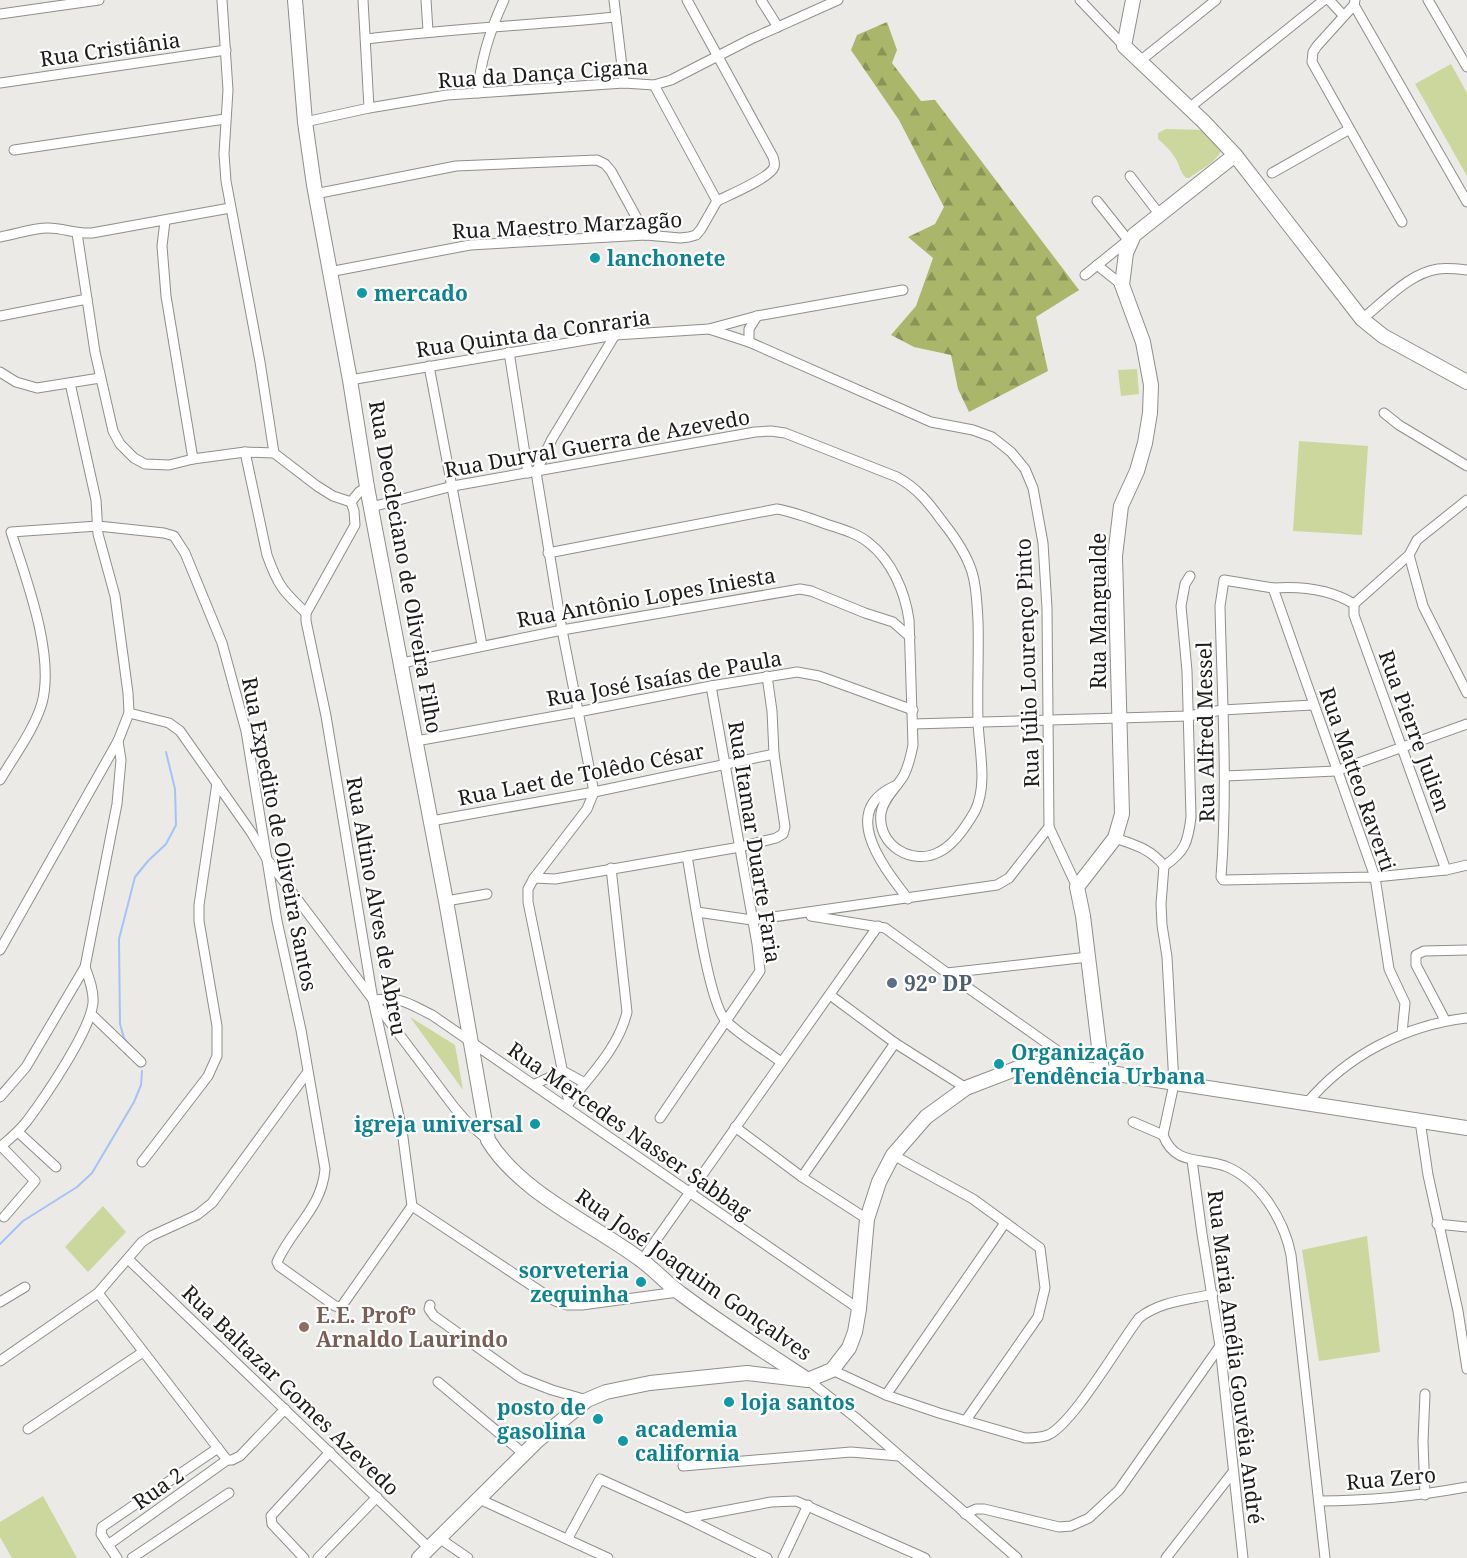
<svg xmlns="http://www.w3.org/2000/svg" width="1467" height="1558" viewBox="0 0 1467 1558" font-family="'Noto Serif',serif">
<defs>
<pattern id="forest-firs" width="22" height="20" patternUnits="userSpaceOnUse" patternTransform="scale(1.5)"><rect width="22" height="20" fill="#aab76a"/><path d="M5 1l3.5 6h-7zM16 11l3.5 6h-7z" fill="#8a9456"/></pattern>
</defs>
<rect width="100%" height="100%" fill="#ebeae6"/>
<g fill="#ccd79e">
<path d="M1451 64 1467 93V176L1415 84Z"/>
<path d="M1166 129 1204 130 1217 138 1221 151C1215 163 1200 170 1189 178H1186C1180 172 1180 166 1176 159 1171 151 1165 145 1158 139V133Z"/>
<path d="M1137 369 1139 394 1121 396 1118 370Z"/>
<path d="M1299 441 1368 446 1362 535 1293 531Z"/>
<path d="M410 1017 455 1045 463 1090Z"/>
<path d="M103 1206 126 1232 88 1272 65 1247Z"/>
<path d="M1367 1236 1380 1352 1319 1361 1302 1250Z"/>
<path d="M43 1496 77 1558H12L0 1537V1522Z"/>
</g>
<path fill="url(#forest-firs)" d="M887 22 897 50 892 63 921 101 935 100 1079 290 1036 317 1048 371 969 412 958 389 951 355 914 347 891 335 916 306 933 258 908 237 935 224 944 207 899 120 851 50 857 35Z"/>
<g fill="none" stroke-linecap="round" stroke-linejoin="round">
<g stroke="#a5c2f7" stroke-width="2">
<path d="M129 1045 124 1038 120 1024 119 939 135 877 148 861 166 844 176 825 175 789 166 752"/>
<path d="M0 1244 23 1221 77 1187 92 1173 134 1102 141 1085 142 1071"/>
</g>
<defs>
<g id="street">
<path d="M222 0 228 90 224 154 226 181 260 362 274 453"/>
<path d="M363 0 369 108"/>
<path d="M426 0 428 31"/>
<path d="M614 0 624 83"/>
<path d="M687 0 773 157C774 160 775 164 774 167 770 178 729 195 717 201"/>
<path d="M761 0 778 27"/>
<path d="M1080 0 1124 46"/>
<path d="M1329 0 1343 15"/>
<path d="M1355 0 1354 5 1317 46 1313 52 1312 62 1402 222"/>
<path d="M1428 0 1467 67"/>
<path d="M1354 5 1467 202"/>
<path d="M0 14 99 0"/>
<path d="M366 39C449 29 532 25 616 17"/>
<path d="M1140 61 1216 0"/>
<path d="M0 83 226 50"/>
<path d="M654 85 717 201"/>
<path d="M478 93C480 62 491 28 504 0"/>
<path d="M1189 108 1324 0"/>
<path d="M305 122 369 108 447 95 624 83 654 85 671 80 751 39 838 0"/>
<path d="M14 150 225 119"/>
<path d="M1272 173 1348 130"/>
<path d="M1130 176 1160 215"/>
<path d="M315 194 456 166 597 160 605 164 611 171 646 235"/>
<path d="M1097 201 1128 240"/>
<path d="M165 221 162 246 166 296 193 459"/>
<path d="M77 233 95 352 113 431 120 444 134 458 145 464 169 465 193 459 245 452 274 453 317 486 333 496 351 502"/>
<path d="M0 237C16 234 33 228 48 228 64 228 75 234 92 233L230 208"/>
<path d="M1097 265 1122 285"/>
<path d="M329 272 470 245 646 235 680 238 689 237 696 235 701 229 717 201"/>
<path d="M1085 275 1132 237"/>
<path d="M0 316 87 299"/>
<path d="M1362 319C1384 302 1409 273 1438 269 1447 268 1458 269 1467 270"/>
<path d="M749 342V329L757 316"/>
<path d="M509 352 528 473"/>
<path d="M429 366 482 645"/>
<path d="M0 372 16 382 37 388 100 378"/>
<path d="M350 380 615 335 709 329 757 316 903 290"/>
<path d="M70 383 96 500 98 534 115 596 128 693 129 713"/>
<path d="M1384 413 1399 425 1467 466"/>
<path d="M245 452 267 555C278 586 283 591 306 613"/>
<path d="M351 502 359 492 367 487"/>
<path d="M371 507 453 486 755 432 771 431 785 433 897 477C917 488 929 503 942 521 954 536 966 553 972 572 977 588 977 605 978 621 979 654 977 688 978 721 979 750 988 784 975 811 967 825 954 845 939 852 913 866 877 846 881 813 883 799 897 787 904 775 909 765 911 755 913 745L909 620C905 592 892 561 869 543 857 533 841 529 826 524 810 518 794 512 777 509L548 553"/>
<path d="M1409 555 1423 606 1467 693"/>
<path d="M1273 588C1301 586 1330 589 1354 604"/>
<path d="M1354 604V615L1446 870"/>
<path d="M1354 604 1409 555 1417 540 1467 500"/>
<path d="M402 663 562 630 800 589 811 591 865 613 893 622 910 637"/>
<path d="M913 724 1188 716 1222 710 1313 705"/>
<path d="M416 741 578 712 711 686 797 672 819 676 913 710"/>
<path d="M1225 776 1336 771 1467 724"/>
<path d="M0 780C14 756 34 730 42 703 55 654 26 579 11 532L98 526 164 533 174 536 185 553 222 643 246 731 277 921 301 1030 325 1169C322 1208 292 1228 277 1262L279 1266 335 1306 341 1307 412 1206 402 1130 373 1000 326 716 306 621V613L355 525 354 511 351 502"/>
<path d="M897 785C838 810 882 865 908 899"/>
<path d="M431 821 594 792 774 754"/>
<path d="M1049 827 1077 887"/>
<path d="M1115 838C1133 844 1151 849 1164 866"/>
<path d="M687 856C693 888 708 1002 726 1021 741 1036 764 1049 781 1062"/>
<path d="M1164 866 1161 904 1162 925 1167 957 1174 1084 1163 1135C1175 1166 1200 1157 1225 1166 1260 1180 1284 1220 1291 1255L1325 1558"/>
<path d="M1164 866C1185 852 1188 842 1191 817L1187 671 1181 606 1185 584 1190 576"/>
<path d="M534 878 555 879 740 847 776 838 783 834 785 827 774 754 772 711 767 676"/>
<path d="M446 901 487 894"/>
<path d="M697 912 752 920 997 885 1009 878 1049 827 1047 608 1043 543 1033 488 1025 469 1011 452 992 437 973 430 931 422 749 342 709 329"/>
<path d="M811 916 885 928 947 973 1079 1066"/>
<path d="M0 950 118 741 129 713 169 723 180 731 251 832 267 859 454 1107 466 1121 488 1140"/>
<path d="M947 973 1088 957"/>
<path d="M830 995 895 1043 966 1088"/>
<path d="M373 1000C403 997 407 1003 432 1015L859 1309"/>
<path d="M91 1014 141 1062"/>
<path d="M1445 1020 1416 965V955L1424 951 1467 950"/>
<path d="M1402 1033 1405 1003 1389 969 1375 877 1273 588 1224 580 1220 606C1222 696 1228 787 1221 877L1223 880 1375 877 1446 870 1467 865"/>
<path d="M535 1084 563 1071 585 1083"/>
<path d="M0 1097 26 1067 85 967"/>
<path d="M569 1103 528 902V889L534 878 587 809 594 792 562 630 536 472 552 439 615 335"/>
<path d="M1307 1103C1347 1055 1406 1025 1467 1018"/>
<path d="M568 1104C590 1076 619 1047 627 1012L611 868"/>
<path d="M660 1118 760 971 757 944 711 686"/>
<path d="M1420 1121 1428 1175 1458 1311 1467 1369"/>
<path d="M1133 1122 1163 1135"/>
<path d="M735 1127 802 1177 867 1219"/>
<path d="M18 1132 56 1167"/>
<path d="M1 1146 35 1181 4 1217"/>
<path d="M0 1147C10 1139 19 1131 27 1121 45 1097 90 1031 93 1003 94 991 89 978 85 967L117 804 121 760 118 741"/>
<path d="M893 1155 973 1199 1040 1248 1045 1288 1038 1317 966 1420"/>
<path d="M1192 1160 1202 1234 1220 1346 1243 1558"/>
<path d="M142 1162 208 1076 217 1056V1026L199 921V905L217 783"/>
<path d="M802 1177 895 1043"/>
<path d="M412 1206 555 1301 567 1305H582L678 1292"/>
<path d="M1437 1224 1467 1227"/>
<path d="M128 1259 428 1547"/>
<path d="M642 1260 878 926"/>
<path d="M98 1293 227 1460H232L240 1456 285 1409"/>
<path d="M0 1302 25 1287"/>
<path d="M430 1305 429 1309 434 1316 521 1378 552 1390 587 1400"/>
<path d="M0 1361 98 1293 142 1242 151 1236 197 1215 212 1203 307 1073"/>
<path d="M832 1370 886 1395 939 1413 1025 1438C1032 1438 1040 1438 1048 1435 1073 1424 1119 1344 1139 1318 1160 1301 1188 1300 1213 1294"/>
<path d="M808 1380 856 1418 1017 1558"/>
<path d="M438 1382 524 1454"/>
<path d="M1425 1394 1423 1441 1425 1495"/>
<path d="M886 1395 1005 1223"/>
<path d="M28 1429 143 1352"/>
<path d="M683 1466 851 1452 899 1456"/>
<path d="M477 1498 608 1558"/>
<path d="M1319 1501C1369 1501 1418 1496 1467 1487"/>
<path d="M965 1514 976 1509H984L1059 1527 1071 1526 1089 1518 1119 1490 1220 1346"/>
<path d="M686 1518 771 1502 796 1501 925 1558"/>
<path d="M439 1538 468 1558"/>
<path d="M568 1538 600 1479 686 1518 767 1558"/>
<path d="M108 1545 227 1460"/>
<path d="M117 1558 101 1534 102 1527 218 1448"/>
<path d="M132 1558 229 1493"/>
<path d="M304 1558 272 1524 271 1516 330 1452"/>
<path d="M318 1558 377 1497"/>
<path d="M783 1558 808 1505"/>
<path d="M1166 1558 1233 1472"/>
</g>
<g id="secondary">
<path d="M295 0 305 122 314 185 350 380 367 487 446 901 488 1140C520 1193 593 1224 641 1260 655 1270 666 1283 680 1293 721 1324 765 1352 808 1380"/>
<path d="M1133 0 1124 46 1204 122 1235 155 1362 319 1383 336 1467 382"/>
<path d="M1102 1071 1083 916 1077 887 1115 838 1122 814 1115 556 1121 506 1137 471 1145 443 1150 413 1151 385 1143 342 1122 285 1126 253 1134 235 1235 155"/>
<path d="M419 1558 538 1440 587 1400 606 1392 650 1383 747 1373 808 1380 832 1370 849 1348 855 1332 859 1309 867 1219 879 1182 893 1155 926 1117 966 1088 1018 1068 1035 1064H1052L1467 1128"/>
</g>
</defs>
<use href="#street" stroke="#8f8e8b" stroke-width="11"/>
<use href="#secondary" stroke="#8f8e8b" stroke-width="16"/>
<use href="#street" stroke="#fff" stroke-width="9"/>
<use href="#secondary" stroke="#fff" stroke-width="14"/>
</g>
<g fill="#0f9aa8" stroke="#fff" stroke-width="2">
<circle cx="595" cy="258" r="6"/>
<circle cx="362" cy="293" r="6"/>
<circle cx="999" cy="1064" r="6"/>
<circle cx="535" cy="1124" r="6"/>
<circle cx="641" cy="1282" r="6"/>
<circle cx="729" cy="1402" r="6"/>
<circle cx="598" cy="1419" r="6"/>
<circle cx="623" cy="1441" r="6"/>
</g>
<circle fill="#5c6f8a" stroke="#fff" stroke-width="2" cx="892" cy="983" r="6"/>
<circle fill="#8d6e63" stroke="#fff" stroke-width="2" cx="304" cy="1327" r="6"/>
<g text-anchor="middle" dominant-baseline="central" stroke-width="4.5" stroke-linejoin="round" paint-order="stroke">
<g font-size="21" fill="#1c1c1b" stroke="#fff">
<text transform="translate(110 49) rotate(-8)">Rua Cristiânia</text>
<text transform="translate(543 73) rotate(-4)">Rua da Dança Cigana</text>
<text transform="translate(567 225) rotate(-3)">Rua Maestro Marzagão</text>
<text transform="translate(533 333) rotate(-8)">Rua Quinta da Conraria</text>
<text transform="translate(597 443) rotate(-10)">Rua Durval Guerra de Azevedo</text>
<text transform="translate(406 567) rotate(80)">Rua Deocleciano de Oliveira Filho</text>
<text transform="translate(646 597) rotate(-10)">Rua Antônio Lopes Iniesta</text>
<text transform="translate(1098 611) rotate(-90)">Rua Mangualde</text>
<text transform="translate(1027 663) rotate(-92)">Rua Júlio Lourenço Pinto</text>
<text transform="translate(664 678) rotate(-10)">Rua José Isaías de Paula</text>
<text transform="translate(1415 731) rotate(70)">Rua Pierre Julien</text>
<text transform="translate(1205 732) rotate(-91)">Rua Alfred Messel</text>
<text transform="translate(581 774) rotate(-11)">Rua Laet de Tolêdo César</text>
<text transform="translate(1358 779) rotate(71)">Rua Matteo Raverti</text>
<text transform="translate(280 834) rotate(79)">Rua Expedito de Oliveira Santos</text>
<text transform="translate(755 842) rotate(81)">Rua Itamar Duarte Faria</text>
<text transform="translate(377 906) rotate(80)">Rua Altino Alves de Abreu</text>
<text transform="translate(630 1130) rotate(35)">Rua Mercedes Nasser Sabbag</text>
<text transform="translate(694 1274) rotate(35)">Rua José Joaquim Gonçalves</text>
<text transform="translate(1236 1357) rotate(83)">Rua Maria Amélia Gouvêia André</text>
<text transform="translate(291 1390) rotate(44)">Rua Baltazar Gomes Azevedo</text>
<text transform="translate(1391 1478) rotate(-5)">Rua Zero</text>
<text transform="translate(158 1488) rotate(-35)">Rua 2</text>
</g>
<g font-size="21" font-weight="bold" fill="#0d838f" stroke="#fff" text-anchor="start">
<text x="607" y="258">lanchonete</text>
<text x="374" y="293">mercado</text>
<text x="1011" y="1052">Organização<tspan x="1011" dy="24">Tendência Urbana</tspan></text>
<text x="523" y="1124" text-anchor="end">igreja universal</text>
<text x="629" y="1270" text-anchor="end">sorveteria<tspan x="629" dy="24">zequinha</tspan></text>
<text x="741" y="1402">loja santos</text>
<text x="586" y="1407" text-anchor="end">posto de<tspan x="586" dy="24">gasolina</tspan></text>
<text x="635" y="1429">academia<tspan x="635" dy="24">california</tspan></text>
</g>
<g font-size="21" font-weight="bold" fill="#4e5e75" stroke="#fff" text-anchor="start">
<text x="904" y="983">92º DP</text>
</g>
<g font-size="21" font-weight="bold" fill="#785e54" stroke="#fff" text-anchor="start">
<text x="316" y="1315">E.E. Profº<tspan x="316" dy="24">Arnaldo Laurindo</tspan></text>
</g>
</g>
</svg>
